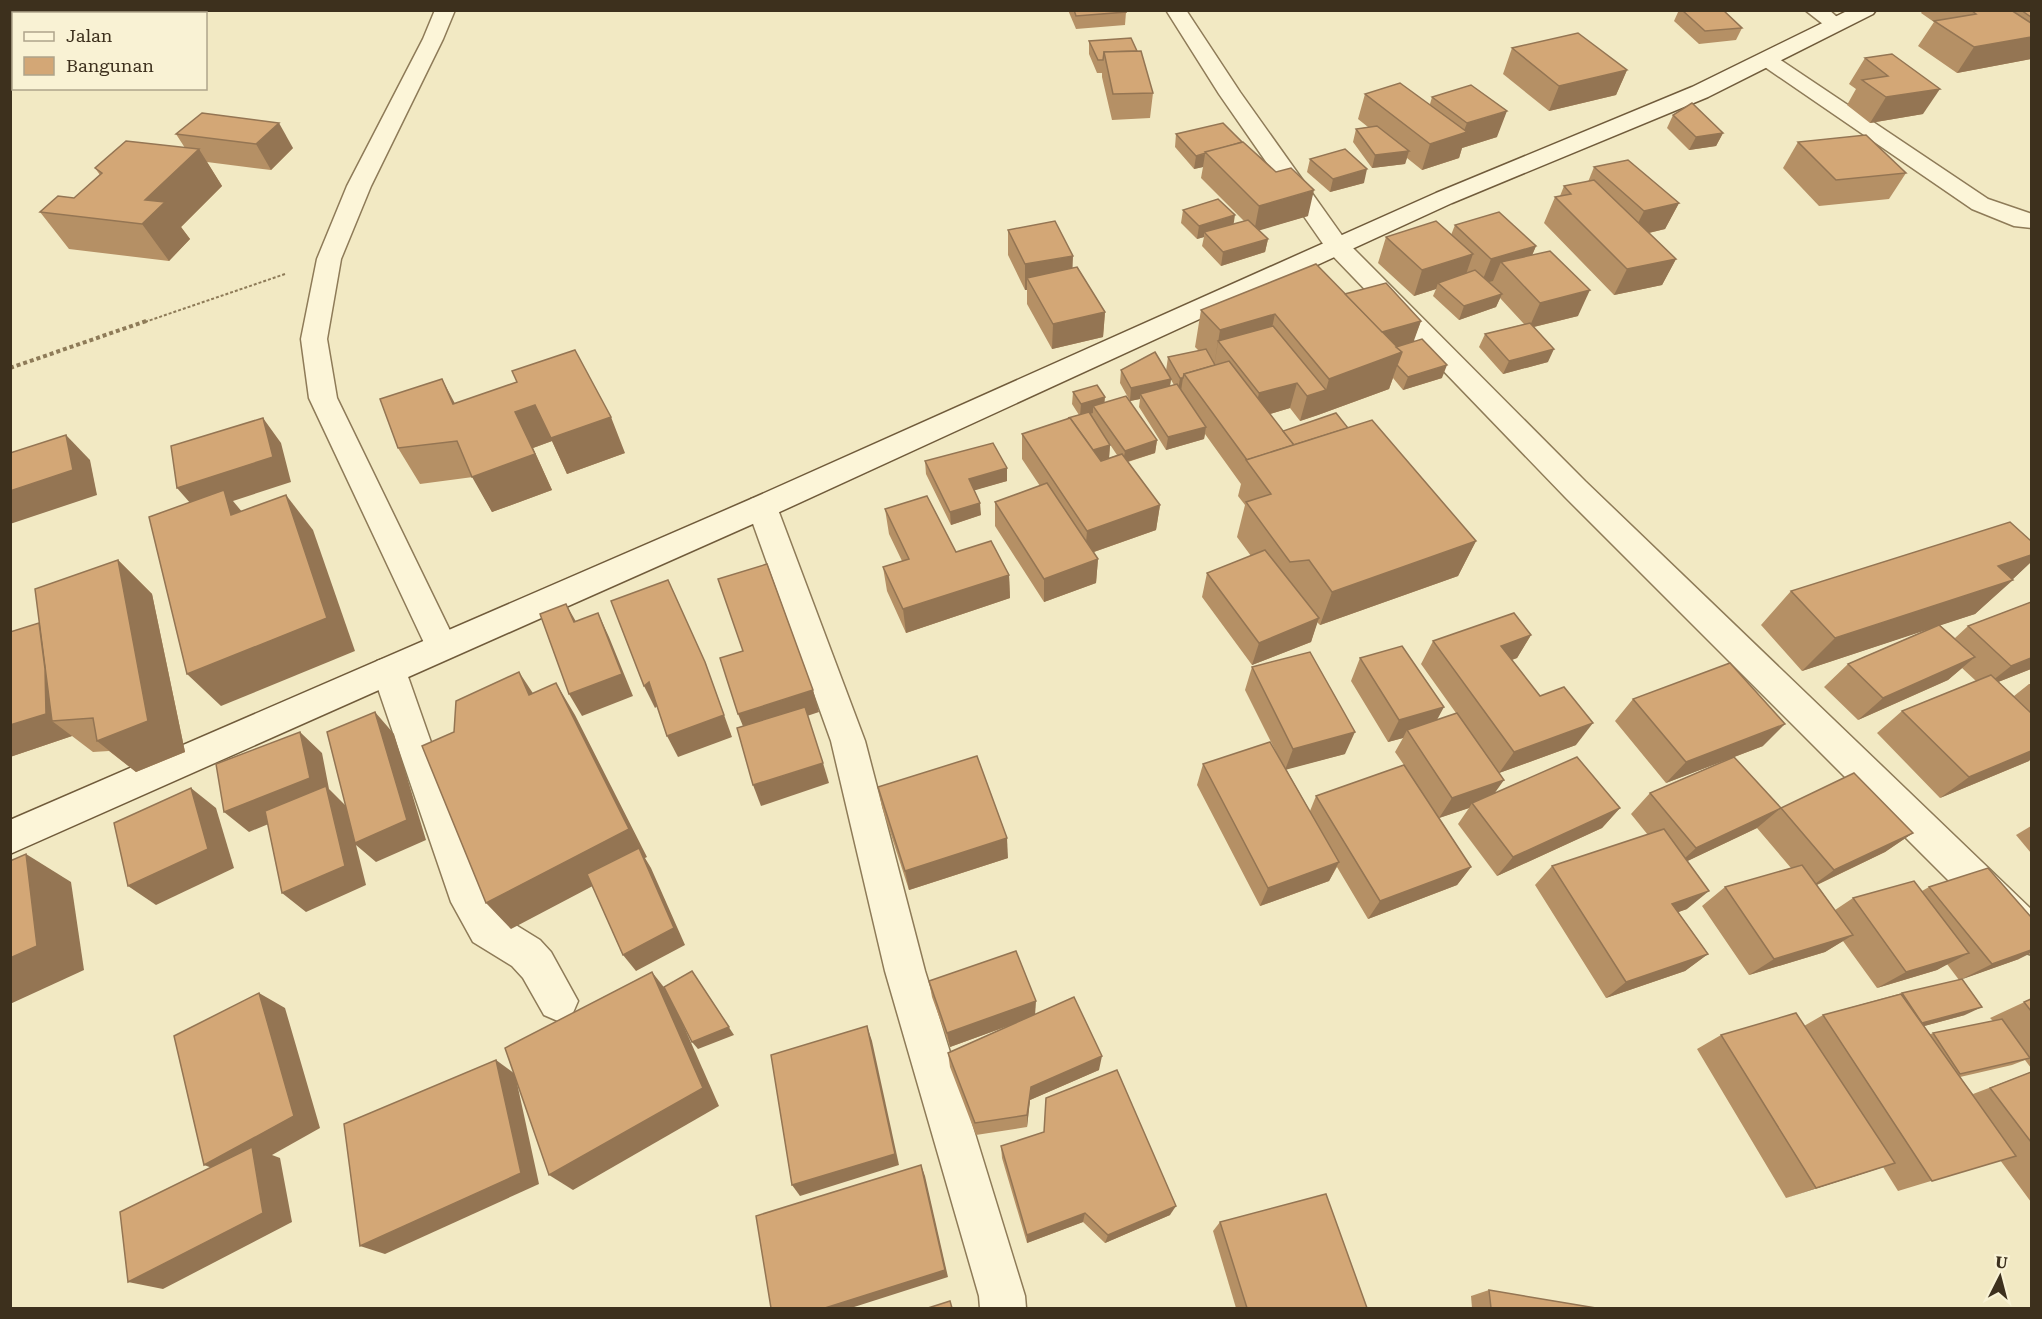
<svg xmlns="http://www.w3.org/2000/svg" width="2042" height="1319" viewBox="0 0 2042 1319" font-family="'Roboto Serif',serif">
<rect width="100%" height="100%" fill="#f2e9c3"/>
<g fill="none" stroke-linecap="round" stroke-linejoin="round">
<defs>
<g id="minor">
<path d="M435 10H455L443 39 371 186 341 259 327 339 337 398 458 647 454 656 442 660 430 656 426 647 309 398 301 339 317 259 347 186 423 39Z"/>
<path d="M1166 10H1186L1240 92 1346 241 1585 481 2032 910V955L2018 950 1565 497 1328 251 1219 94Z"/>
<path d="M1805 10H1829L1845 24 1842 28H1828Z"/>
<path d="M1766 53 1773 55 1988 199 2032 214V228L2014 226 1972 209 1759 63 1756 59 1759 55Z"/>
<path d="M762 496 773 499 777 507 865 741 925 971 1025 1296 1026 1308H980L979 1296 885 971 831 741 747 507 751 499Z"/>
<path d="M389 657 401 661 406 671 480 882 501 916 540 940 551 952 578 1001 572 1015 558 1021 544 1015 523 978 512 966 473 942 451 902 372 671 377 661Z"/>
</g>
<path id="secondary" d="M1849 10H1876L1873 14 1708 97 1452 203 773 515 10 854V820L751 499 1436 193 1692 87Z"/>
</defs>
<use href="#minor" stroke="#8e7b58" stroke-width="3"/>
<use href="#secondary" stroke="#705b3b" stroke-width="3"/>
<path stroke="#8e7b58" stroke-width="2" stroke-dasharray="3 2" stroke-linecap="butt" d="M145 322 285 274"/>
<path stroke="#8e7b58" stroke-width="4" stroke-dasharray="4 3" stroke-linecap="butt" d="M10 368 149 320"/>
<use href="#minor" fill="#fcf5d8" fill-rule="evenodd"/>
<use href="#secondary" fill="#fcf5d8" fill-rule="evenodd"/>
</g>
<g fill="#b59065" fill-rule="evenodd">
<path d="M919 10H941L919 12Z"/>
<path d="M1068 10H1125L1126 12 1125 25 1076 29Z"/>
<path d="M1679 10H1723L1742 28 1736 40 1699 44 1674 21Z"/>
<path d="M1923 10H2031V59L1957 73 1918 46 1934 22 1921 13Z"/>
<path d="M1089 41 1153 93 1150 118 1112 120 1102 77V73H1097L1089 54Z"/>
<path d="M1512 48 1627 70 1616 95 1549 111 1503 74Z"/>
<path d="M1892 54 1923 114 1870 123 1847 105 1856 89 1849 84 1865 58Z"/>
<path d="M1365 94 1430 104 1432 97 1497 137 1462 148 1459 158 1422 170 1407 158 1405 164 1372 168 1353 142 1356 129 1368 127 1358 119Z"/>
<path d="M1673 115 1723 133 1716 146 1689 150 1667 128Z"/>
<path d="M176 134 293 148 271 170 207 162 222 186 181 227 190 239 169 261 69 249 40 212 74 198 100 175 95 168 185 148Z"/>
<path d="M1176 134 1308 216 1259 230 1268 239 1265 252 1221 266 1202 246 1204 237 1197 239 1181 223 1183 210 1233 224 1244 221 1201 178 1203 167 1194 169 1175 147Z"/>
<path d="M1798 142 1906 173 1889 199 1819 206 1783 168Z"/>
<path d="M1310 159 1364 183 1330 192 1307 172Z"/>
<path d="M1594 167 1679 203 1665 229 1649 233 1676 259 1662 285 1614 295 1544 223 1555 197 1560 196 1564 186 1588 182Z"/>
<path d="M1455 225 1536 246 1532 255 1578 316 1534 327 1548 362 1503 374 1479 347 1485 334 1524 324 1500 298 1496 307 1459 320 1433 296 1436 289 1414 296 1378 263 1386 237 1451 235Z"/>
<path d="M1008 230 1073 268 1105 312 1103 337 1052 349 1027 304V290H1025L1008 255Z"/>
<path d="M1345 294 1421 321 1413 341 1442 378 1403 390 1393 378 1389 389 1318 415 1300 421 1290 408 1270 414 1283 431 1348 428 1476 541 1458 576 1320 625 1317 622 1311 642 1252 665 1202 597 1207 573 1251 556 1237 537 1245 505 1238 496 1241 484 1205 434 1204 439 1166 450 1139 407 1140 399 1130 401 1120 383 1121 370 1171 379 1170 386 1174 385 1166 371 1168 357 1199 351 1195 347 1201 310Z"/>
<path d="M1073 392 1105 403 1157 440 1155 453 1128 462 1160 505 1156 530 1094 552 1098 559 1096 583 1044 602 995 526V502L1040 486 1022 459V434L1079 415 1072 404ZM1109 443 1117 455 1101 461 1109 458 1110 445Z"/>
<path d="M455 403 625 453 567 474 552 441 533 448 552 490 492 512 473 477 420 484 398 448Z"/>
<path d="M925 461 1007 481 974 490 981 515 951 525 926 474Z"/>
<path d="M885 509 956 552 1009 575 1010 598 906 633 887 591 883 567 902 561 889 534Z"/>
<path d="M2031 541V562L1975 614 1940 625 1955 638 1968 626 2031 602V669L1998 682 2014 696 2029 684H2031V751L2029 761 1940 798 1877 733 1902 711 1976 681 1962 668 1948 680 1858 720 1824 687 1848 664 1931 628 1802 671 1761 625 1791 591Z"/>
<path d="M118 560 152 594 185 752 136 772 109 751 93 752 72 736 10 757 39 623Z"/>
<path d="M1531 635 1517 658 1512 660 1576 745 1499 773 1494 794 1620 808 1602 828 1497 876 1458 824 1469 808 1439 818 1471 867 1457 885 1368 919 1337 867 1329 881 1260 906 1197 785 1203 764 1278 756 1245 690 1252 667 1345 754 1286 769 1310 811 1316 796 1404 765 1395 752 1403 738 1388 742 1351 681 1360 658 1437 720 1456 713 1421 664 1433 641Z"/>
<path d="M1633 699 1763 746 1734 757 1781 808 1913 833 1885 852 1817 885 1835 910 1853 898 1922 891 1929 887 2019 959 1962 979 1965 1015 1924 1026 1930 1034 1993 1021 1990 1018 2031 999V1068L2025 1060 2012 1065 1960 1077 1973 1094 2031 1072V1202L2000 1160 1898 1191 1883 1167 1786 1198 1697 1049 1721 1035 1804 1026 1823 1015 1902 993 1959 980 1947 964 1937 970 1877 988 1843 941 1825 952 1749 975 1702 906 1725 887 1791 868 1757 828 1687 861V909L1678 912 1708 954 1685 971 1606 998 1535 885 1552 866 1648 835 1631 814 1650 793 1733 757 1666 783 1615 721Z"/>
<path d="M878 787 1008 858 909 890 882 807Z"/>
<path d="M2031 826V853L2016 835Z"/>
<path d="M929 981 1035 1014 1099 1070 1030 1100 1027 1127 976 1135 950 1067 948 1053 1008 1026 950 1047 932 997Z"/>
<path d="M1001 1146 1170 1215 1105 1243 1083 1222 1027 1243 1002 1158Z"/>
<path d="M1220 1222 1367 1308H1236L1213 1231Z"/>
<path d="M1489 1290 1596 1308H1472L1471 1296Z"/>
</g>
<g fill="#947553">
<path d="M2031 37V59L1957 73 1974 47Z"/>
<path d="M1627 70 1616 95 1549 111 1559 86Z"/>
<path d="M1940 89 1923 114 1870 123 1886 97Z"/>
<path d="M1507 111 1497 137 1462 148 1459 158 1422 170 1430 144 1463 133 1467 123Z"/>
<path d="M279 123 293 148 271 170 256 144Z"/>
<path d="M1723 133 1716 146 1689 150 1696 137Z"/>
<path d="M199 149 222 186 181 227 190 239 169 261 142 224 145 200Z"/>
<path d="M1409 151 1405 164 1372 168 1375 155Z"/>
<path d="M1205 154 1203 167 1194 169 1196 156Z"/>
<path d="M1367 169 1364 183 1330 192 1333 179Z"/>
<path d="M1314 190 1308 216 1254 232 1259 206Z"/>
<path d="M1679 203 1665 229 1631 237 1644 211Z"/>
<path d="M1235 215 1233 228 1204 232V237L1197 239 1199 226Z"/>
<path d="M1268 239 1265 252 1221 266 1223 252Z"/>
<path d="M1536 246 1525 272 1501 262 1493 281 1481 284 1491 259Z"/>
<path d="M1473 254 1464 280 1438 283 1436 289 1414 296 1422 270Z"/>
<path d="M1073 256 1072 282 1027 278V290H1025V264Z"/>
<path d="M1676 259 1662 285 1614 295 1627 269Z"/>
<path d="M1590 290 1578 316 1529 328 1540 303Z"/>
<path d="M1502 294 1496 307 1459 320 1464 306Z"/>
<path d="M1105 312 1103 337 1052 349 1053 324Z"/>
<path d="M1275 314 1267 351 1218 341 1214 367 1220 330Z"/>
<path d="M1421 321 1412 346 1386 354 1377 333Z"/>
<path d="M1554 349 1548 362 1503 374 1509 361Z"/>
<path d="M1402 352 1389 389 1318 415 1300 421 1307 396 1326 390 1329 379Z"/>
<path d="M1447 365 1442 378 1403 390 1408 377Z"/>
<path d="M1180 378H1183L1181 391H1178Z"/>
<path d="M442 379 461 415 453 404Z"/>
<path d="M1171 379 1169 392 1140 394V399L1130 401 1131 388Z"/>
<path d="M1297 383 1290 408 1253 419 1259 393Z"/>
<path d="M1105 397 1104 410 1093 406V413L1080 417 1081 404Z"/>
<path d="M535 405 611 417 625 453 567 474 552 441 533 448 552 490 492 512 472 477 515 412Z"/>
<path d="M263 418 281 443 291 482 233 501 253 525 198 512 177 488Z"/>
<path d="M1206 427 1204 439 1166 450 1168 437Z"/>
<path d="M66 435 90 460 97 495 10 524V491Z"/>
<path d="M1157 440 1155 453 1123 463 1125 451Z"/>
<path d="M1110 445 1109 458 1089 464 1090 451Z"/>
<path d="M1007 468V481L969 492V479Z"/>
<path d="M286 495 313 530 355 651 221 706 187 674Z"/>
<path d="M980 503 981 515 951 525 950 512Z"/>
<path d="M1160 505 1156 530 1085 555 1087 531Z"/>
<path d="M1476 541 1458 576 1320 625 1332 592Z"/>
<path d="M2031 555V562L2011 581 2013 580 1975 614 1802 671 1835 638 1998 566Z"/>
<path d="M1098 559 1096 583 1044 602V579Z"/>
<path d="M118 560 152 594 185 752 136 772 97 741Z"/>
<path d="M1009 575 1010 598 906 633 903 609Z"/>
<path d="M566 604 579 627 574 622Z"/>
<path d="M598 613 609 637 633 696 582 716 569 694Z"/>
<path d="M1319 618 1311 642 1252 665 1259 643Z"/>
<path d="M45 621 52 721 72 736 10 757V725Z"/>
<path d="M1531 635 1517 658 1487 668 1501 646Z"/>
<path d="M1975 657 1948 680 1858 720 1883 698Z"/>
<path d="M2031 658V669L1983 688 2011 666Z"/>
<path d="M705 662 732 737 678 757 667 736Z"/>
<path d="M519 672 540 704 529 695Z"/>
<path d="M649 682 660 704 655 708 644 686Z"/>
<path d="M556 683 575 715 647 857 645 858 651 868 685 945 636 971 623 955 644 859 511 929 486 903Z"/>
<path d="M813 690 819 712 747 736 738 714Z"/>
<path d="M1444 707 1432 729 1407 730 1403 738 1388 742 1399 720Z"/>
<path d="M375 712 394 734 426 840 376 862 356 845 366 885 306 912 282 893 329 799 249 832 224 812 300 732 322 753 329 789 347 807Z"/>
<path d="M1593 723 1576 745 1499 773 1514 752Z"/>
<path d="M1785 724 1763 746 1666 783 1686 762Z"/>
<path d="M1355 732 1345 754 1285 770 1293 749Z"/>
<path d="M2031 751V759L2029 761 1940 798 1969 777Z"/>
<path d="M823 763 829 783 761 806 753 785Z"/>
<path d="M1504 780 1489 801 1472 803 1469 808 1439 818 1452 798Z"/>
<path d="M191 788 216 808 234 868 156 905 128 886Z"/>
<path d="M1620 808 1602 828 1497 876 1513 857Z"/>
<path d="M1781 808 1757 828 1675 867 1696 848Z"/>
<path d="M1913 833 1885 852 1808 889 1834 870Z"/>
<path d="M1007 838 1008 858 909 890 905 871Z"/>
<path d="M26 854 71 882 84 970 10 1004V958Z"/>
<path d="M1339 862 1329 881 1260 906 1268 888Z"/>
<path d="M1471 867 1457 885 1368 919 1380 901Z"/>
<path d="M1709 891 1687 909 1651 922 1672 904Z"/>
<path d="M1853 935 1825 952 1749 975 1774 959Z"/>
<path d="M2031 950V953L2019 959 1960 980 1992 964Z"/>
<path d="M1969 953 1937 970 1877 988 1906 972Z"/>
<path d="M1708 954 1685 971 1606 998 1626 982Z"/>
<path d="M692 971 734 1035 698 1049 692 1042Z"/>
<path d="M652 972 670 995 719 1106 573 1190 549 1175Z"/>
<path d="M259 993 285 1008 320 1128 272 1155 280 1158 292 1222 163 1289 128 1282 234 1176 204 1165Z"/>
<path d="M1036 1001 1035 1016 950 1047 947 1033Z"/>
<path d="M1982 1007 1965 1015 1906 1031 1922 1023Z"/>
<path d="M867 1026 872 1041 899 1165 800 1196 792 1185Z"/>
<path d="M1102 1056 1099 1070 1030 1100 1027 1127V1115L1031 1087Z"/>
<path d="M496 1060 515 1074 539 1184 385 1254 360 1246Z"/>
<path d="M1895 1163 1862 1174 1786 1198 1816 1188Z"/>
<path d="M921 1165 925 1176 948 1277 851 1308H825Z"/>
<path d="M1176 1206 1170 1215 1105 1243 1108 1235Z"/>
<path d="M1085 1213 1083 1222 1027 1243V1235Z"/>
</g>
<g fill="#d3a776" stroke="#947553" stroke-width="1.5">
<path d="M1074 10H1125L1126 12 1076 16Z"/>
<path d="M1682 10H1723L1742 28 1705 31Z"/>
<path d="M1971 10H2011L2031 23V37L1974 47 1934 21 1976 14Z"/>
<path d="M2021 10H2031V17Z"/>
<path d="M1578 33 1627 70 1559 86 1512 48Z"/>
<path d="M1131 38 1137 51 1104 52 1103 60H1098L1089 41Z"/>
<path d="M1141 51 1153 93 1113 94 1104 52Z"/>
<path d="M1892 54 1940 89 1886 97 1862 80 1888 76 1865 58Z"/>
<path d="M1400 83 1467 132 1430 144 1365 94Z"/>
<path d="M1471 85 1507 111 1467 123 1432 97Z"/>
<path d="M1692 103 1723 133 1696 137 1673 115Z"/>
<path d="M202 113 279 123 256 144 176 134Z"/>
<path d="M1223 123 1242 142 1196 156 1176 134Z"/>
<path d="M1377 126 1409 151 1375 155 1356 129Z"/>
<path d="M1866 135 1906 173 1836 180 1798 142Z"/>
<path d="M126 141 199 149 145 200 165 202 142 224 40 212 58 196 74 198 102 173 95 168Z"/>
<path d="M1243 142 1276 172 1291 168 1314 190 1259 206 1205 152Z"/>
<path d="M1345 149 1367 169 1333 179 1310 159Z"/>
<path d="M1628 160 1679 203 1644 211 1594 167Z"/>
<path d="M1594 180 1676 259 1627 269 1555 197 1571 194 1564 186Z"/>
<path d="M1218 199 1235 215 1199 226 1183 210Z"/>
<path d="M1499 212 1536 246 1491 259 1455 225Z"/>
<path d="M1248 220 1268 239 1223 252 1204 232Z"/>
<path d="M1055 221 1073 256 1025 264 1008 230Z"/>
<path d="M1436 221 1473 254 1422 270 1386 237Z"/>
<path d="M1550 251 1590 290 1540 303 1501 262Z"/>
<path d="M1316 264 1402 352 1329 379 1275 314 1220 330 1201 310Z"/>
<path d="M1077 267 1105 312 1053 324 1027 278Z"/>
<path d="M1475 270 1502 294 1464 306 1438 283Z"/>
<path d="M1386 283 1421 321 1382 332 1345 294Z"/>
<path d="M1530 323 1554 349 1509 361 1485 334Z"/>
<path d="M1273 326 1326 390 1307 396 1297 383 1259 393 1218 341Z"/>
<path d="M1422 339 1447 365 1408 377 1397 365 1402 352 1396 347Z"/>
<path d="M1206 349 1215 365 1184 374 1183 378H1180L1168 357Z"/>
<path d="M575 350 611 417 551 438 535 405 515 412 535 454 472 477 457 441 398 448 380 399 442 379 453 404 517 382 512 371Z"/>
<path d="M1155 352 1171 379 1131 388 1121 370Z"/>
<path d="M1229 361 1294 445 1247 460 1184 374Z"/>
<path d="M1177 384 1206 427 1168 437 1140 394Z"/>
<path d="M1097 385 1105 397 1081 404 1073 392Z"/>
<path d="M1126 396 1157 440 1125 451 1093 406Z"/>
<path d="M1089 412 1110 445 1093 450 1070 418H1068Z"/>
<path d="M1336 413 1348 428 1294 445 1283 431Z"/>
<path d="M263 418 273 457 177 488 171 446Z"/>
<path d="M1070 418 1101 461 1122 454 1160 505 1087 531 1022 434Z"/>
<path d="M1372 420 1476 541 1332 592 1309 560 1290 562 1246 502 1271 494 1246 460Z"/>
<path d="M66 435 73 470 10 491V453Z"/>
<path d="M993 443 1007 468 969 479 980 503 950 512 925 461Z"/>
<path d="M1047 483 1098 559 1044 579 995 502Z"/>
<path d="M224 490 231 515 286 495 327 618 187 674 149 517Z"/>
<path d="M927 496 956 552 991 541 1009 575 903 609 883 567 909 559 885 509Z"/>
<path d="M2010 522 2031 541V555L1998 566 2013 580 1835 638 1791 591Z"/>
<path d="M1265 550 1319 618 1259 643 1207 573Z"/>
<path d="M118 560 148 721 97 741 93 718 52 721 35 589Z"/>
<path d="M767 564 813 690 738 714 720 658 743 651 718 579Z"/>
<path d="M668 580 705 662 724 715 667 736 649 682 644 686 611 601Z"/>
<path d="M2031 602V658L2011 666 1968 626Z"/>
<path d="M566 604 574 622 598 613 622 674 569 694 540 614Z"/>
<path d="M1514 613 1531 635 1501 646 1540 696 1564 687 1593 723 1514 752 1433 641Z"/>
<path d="M39 623 45 669 46 714 10 725V632Z"/>
<path d="M1939 625 1975 657 1883 698 1848 664Z"/>
<path d="M1402 646 1444 707 1399 720 1360 658Z"/>
<path d="M1310 652 1355 732 1293 749 1252 667Z"/>
<path d="M1730 663 1785 724 1686 762 1633 699Z"/>
<path d="M519 672 529 695 556 683 629 829 486 903 422 746 454 732 456 701Z"/>
<path d="M1991 675 2031 713V751L1969 777 1902 711Z"/>
<path d="M805 707 823 763 753 785 737 728Z"/>
<path d="M375 712 407 820 355 843 327 732Z"/>
<path d="M1457 713 1504 780 1452 798 1407 730Z"/>
<path d="M300 732 310 778 224 812 216 764Z"/>
<path d="M1270 742 1339 862 1268 888 1203 764Z"/>
<path d="M977 756 1007 838 905 871 878 787Z"/>
<path d="M1577 757 1620 808 1513 857 1472 803Z"/>
<path d="M1734 757 1781 808 1696 848 1650 793Z"/>
<path d="M1404 765 1471 867 1380 901 1316 796Z"/>
<path d="M1854 773 1913 833 1834 870 1781 808Z"/>
<path d="M326 786 345 866 282 893 265 811Z"/>
<path d="M191 788 208 849 128 886 114 823Z"/>
<path d="M1664 829 1709 891 1672 904 1708 954 1626 982 1552 866Z"/>
<path d="M639 848 674 928 623 955 587 874Z"/>
<path d="M26 854 37 946 10 958V861Z"/>
<path d="M1802 865 1853 935 1774 959 1725 887Z"/>
<path d="M1988 868 2031 917V950L1992 964 1929 887Z"/>
<path d="M1914 881 1969 953 1906 972 1853 898Z"/>
<path d="M1016 951 1036 1001 947 1033 929 981Z"/>
<path d="M692 971 729 1027 692 1042 664 987Z"/>
<path d="M652 972 703 1088 549 1175 505 1048Z"/>
<path d="M1962 979 1982 1007 1922 1023 1902 993Z"/>
<path d="M259 993 294 1116 204 1165 174 1036Z"/>
<path d="M1901 994 2016 1156 1932 1181 1823 1015Z"/>
<path d="M1074 997 1102 1056 1031 1087 1027 1115 975 1123 948 1053Z"/>
<path d="M2031 999V1011L2024 1002Z"/>
<path d="M1796 1013 1895 1163 1816 1188 1721 1035Z"/>
<path d="M2002 1019 2030 1058 1960 1074 1933 1033Z"/>
<path d="M867 1026 895 1154 792 1185 771 1055Z"/>
<path d="M496 1060 521 1173 360 1246 344 1124Z"/>
<path d="M1117 1070 1176 1206 1108 1235 1085 1213 1027 1235 1001 1146 1044 1132 1046 1098Z"/>
<path d="M2031 1072V1142L1990 1088Z"/>
<path d="M252 1147 263 1213 128 1282 120 1212Z"/>
<path d="M921 1165 945 1270 825 1308H771L756 1216Z"/>
<path d="M1326 1194 1367 1308H1247L1220 1222Z"/>
<path d="M1489 1290 1596 1308H1491Z"/>
<path d="M950 1301 952 1308H928Z"/>
</g>
<rect width="2042" height="1319" fill="none" stroke="#3d301d" stroke-width="24"/>
<rect x="12" y="12" width="195" height="78" fill="#f9f2d4" stroke="#aea48b" stroke-width="1.5"/>
<rect x="24" y="32" width="30" height="9" fill="#fcf5d8" stroke="#aea48b" stroke-width="1.5"/>
<text x="66" y="42" font-size="18" fill="#3d301d">Jalan</text>
<rect x="24" y="57" width="30" height="18" fill="#d3a776" stroke="#aea48b" stroke-width="1.5"/>
<text x="66" y="72" font-size="18" fill="#3d301d">Bangunan</text>
<g transform="translate(2000 1277) rotate(6)" stroke="#f9f2d4" stroke-width="4.5" paint-order="stroke">
<path d="M0-4.5L10 22L0 15L-10 22Z" fill="#3d301d"/>
<text y="-9" font-size="16" font-weight="bold" text-anchor="middle" fill="#3d301d">U</text>
</g>
</svg>
